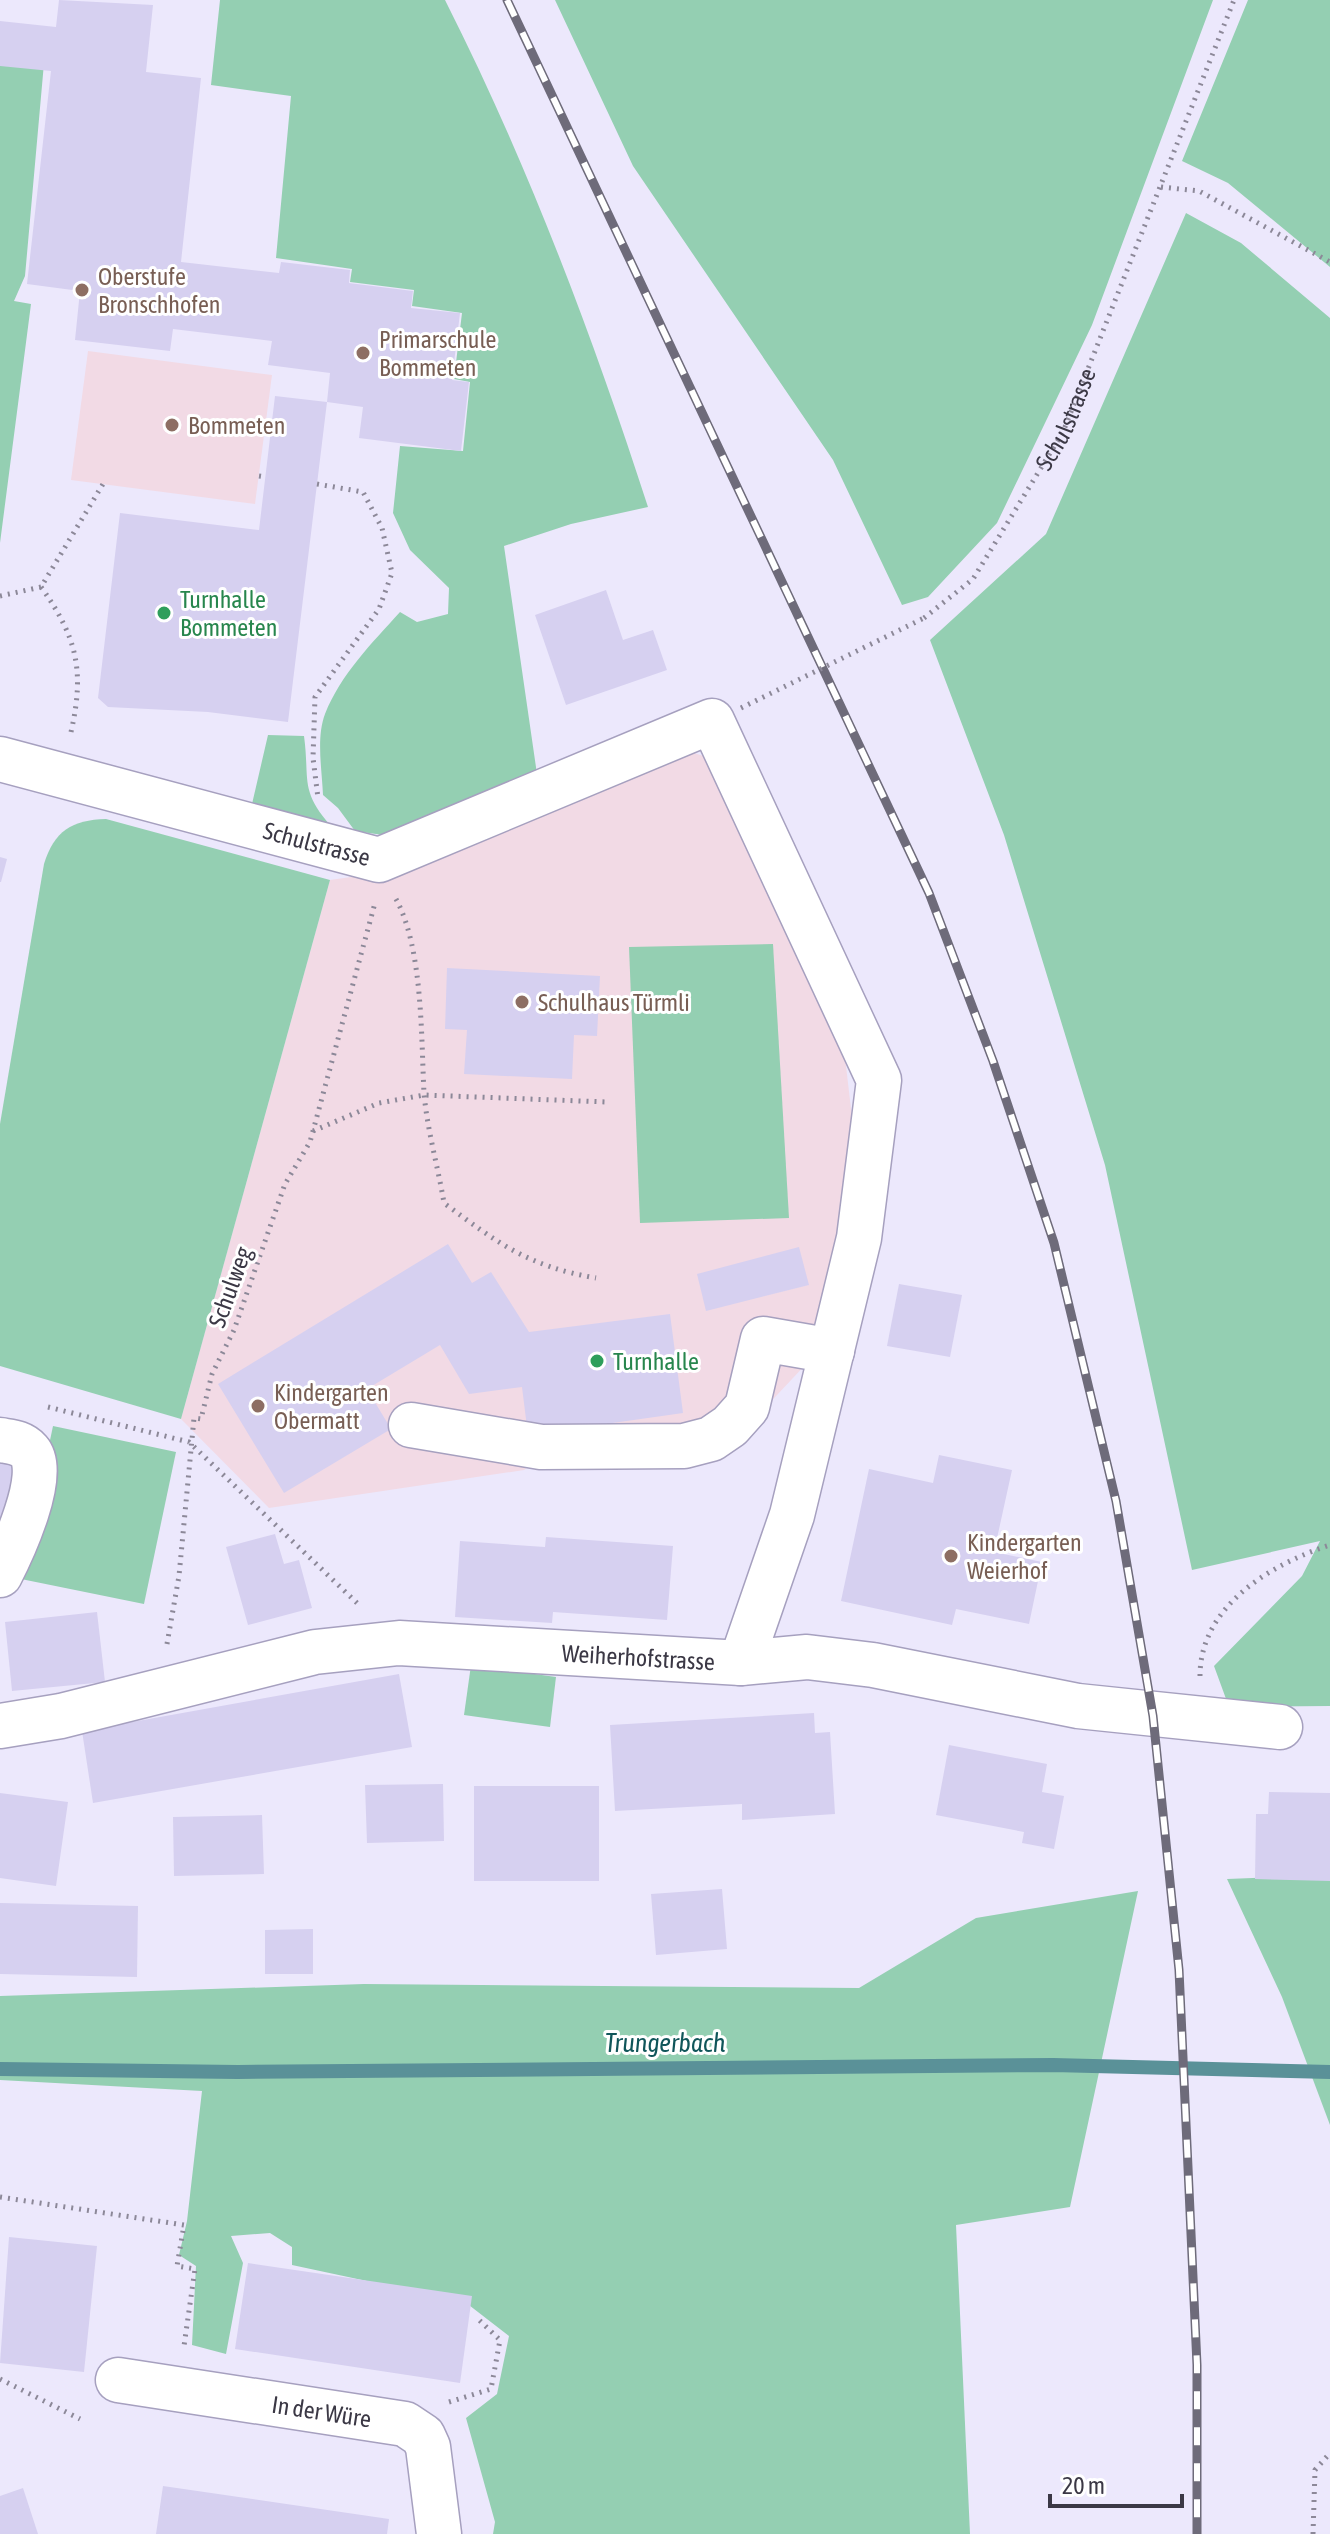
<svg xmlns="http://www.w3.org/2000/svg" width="1330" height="2534" viewBox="0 0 1330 2534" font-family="'Asap Condensed',sans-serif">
<rect width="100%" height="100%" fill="#ece8fc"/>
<g fill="#f2dae5">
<path d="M88 351 272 375 255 504 71 480Z"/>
<path d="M681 749 710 758 842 1032 856 1151 843 1234 808 1362 734 1441 547 1453 524 1470 269 1508 181 1419 330 880 415 868Z"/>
</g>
<g fill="#94cfb2">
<path d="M220 0H445C527 162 592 334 648 507L571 524 504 546 538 781 390 836 355 831 338 808 323 795C322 770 316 738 325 714 341 674 372 643 400 612L417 622 448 614 449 588 410 550 393 513 400 446 463 451 470 382 454 379 462 313 412 306 414 290 350 282 352 269 276 258 291 96 211 85Z"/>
<path d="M555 0H1213L1092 325 997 523 928 597 902 605 833 460 633 166Z"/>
<path d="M1248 0H1330V267L1228 183 1182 161Z"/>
<path d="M0 62 44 63 25 276 14 301 31 304 0 543Z"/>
<path d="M1186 213 1241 243 1330 318V1706L1229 1707 1214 1666 1302 1576 1320 1541 1192 1570 1105 1165 1004 835 930 640 1046 534Z"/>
<path d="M268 735 304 736C310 779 299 790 331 826L252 804Z"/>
<path d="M106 819 330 880 181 1419 0 1366V1124L44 864C54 831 72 820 106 819Z"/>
<path d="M773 944 789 1218 640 1223 629 947Z"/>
<path d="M53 1426 176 1452 144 1604 21 1579Z"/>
<path d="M471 1665 556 1677 550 1727 464 1715Z"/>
<path d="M1330 1875V2125L1282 1997 1227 1879Z"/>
<path d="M1138 1891 1070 2207 956 2225 970 2534H493L495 2522 466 2418 497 2394 509 2336 465 2302 292 2265V2247L270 2233 231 2236 243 2263 226 2354 192 2345 196 2266 179 2255 187 2221 202 2091 0 2080V1996L364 1984 859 1988 976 1918Z"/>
</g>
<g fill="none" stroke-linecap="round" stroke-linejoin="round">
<path stroke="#5a9198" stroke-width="14" d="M0 2069 238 2072 1053 2065 1330 2072"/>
</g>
<g fill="#d6d0f0">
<path d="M59 0 153 5 146 72 201 78 181 262 279 273 281 262 350 270 349 283 413 291 411 308 460 313 452 380 469 382 461 451 359 438 363 407 327 402 330 373 268 365 272 341 173 329 170 351 75 340 80 291 27 284 51 71 0 66V21L56 27Z"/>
<path d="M275 396 327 402 288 722 208 712 108 707 98 698 120 513 259 530Z"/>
<path d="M606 590 623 640 653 630 667 670 566 705 535 615Z"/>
<path d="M0 857 7 859 1 882H0Z"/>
<path d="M447 968 600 976 597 1036 574 1035 572 1079 464 1074 467 1030 445 1029Z"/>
<path d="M448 1244 472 1283 491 1272 529 1332 670 1314 683 1413 528 1435 522 1387 469 1394 440 1345 367 1389 391 1429 284 1493 218 1384Z"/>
<path d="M799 1247 809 1285 706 1311 697 1274Z"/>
<path d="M899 1284 962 1295 950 1357 887 1346Z"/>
<path d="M939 1455 1012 1470 994 1552 1042 1562 1029 1624 956 1609 952 1625 841 1601 869 1469 933 1483Z"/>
<path d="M0 1456 18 1459 0 1551Z"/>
<path d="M275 1534 284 1564 299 1560 312 1608 248 1625 226 1547Z"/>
<path d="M546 1537 673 1546 667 1620 553 1612 552 1623 455 1617 460 1541 545 1547Z"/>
<path d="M97 1612 105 1682 12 1691 5 1622Z"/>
<path d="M399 1674 412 1747 93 1803 82 1731Z"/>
<path d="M814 1713 815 1733 830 1732 835 1814 742 1820V1804L615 1811 610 1725Z"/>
<path d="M949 1745 1047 1764 1042 1792 1064 1796 1054 1849 1022 1843 1024 1832 936 1815Z"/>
<path d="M443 1784 444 1841 367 1843 365 1785Z"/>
<rect x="474" y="1786" width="125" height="95"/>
<path d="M1269 1792 1330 1793V1881L1255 1879 1256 1814H1268Z"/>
<path d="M0 1793 68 1802 56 1886 0 1878Z"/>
<path d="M262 1815 264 1874 174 1876 173 1817Z"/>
<path d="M722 1889 727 1949 656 1955 651 1894Z"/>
<path d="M0 1903 138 1906 137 1977 0 1974Z"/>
<path d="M313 1929V1974H265V1930Z"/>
<path d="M9 2237 97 2246 84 2372 0 2363Z"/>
<path d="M248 2263 472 2296 460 2383 235 2349Z"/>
<path d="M163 2486 389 2519 387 2534H156Z"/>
<path d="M23 2488 38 2534H0V2496Z"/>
</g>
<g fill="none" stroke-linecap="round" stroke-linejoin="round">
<defs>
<g id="minor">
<path id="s2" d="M0 759 379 860 712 721 879 1080 859 1238 792 1515 741 1663"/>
<path d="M411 1425 541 1447 684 1446 711 1439 730 1426 747 1407 763 1339 832 1351"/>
<path d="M0 1440C11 1442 21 1442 29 1451 49 1473 12 1552 0 1575"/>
<path id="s3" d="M0 1726 61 1716 315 1652 399 1643 741 1663 807 1657 873 1665 1078 1706 1280 1727"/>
<path id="s4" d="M118 2380 405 2424 423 2436 428 2447 439 2534"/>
</g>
</defs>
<use href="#minor" stroke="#a6a0bf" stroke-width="47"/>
<g stroke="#8c8898" stroke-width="5" stroke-dasharray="2 6" stroke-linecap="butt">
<path d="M1161 187 1199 191 1330 262"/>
<path d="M259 476 266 477"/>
<path d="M317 484 363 492 382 528 392 573 379 609 315 697 313 758 318 798"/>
<path d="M0 596 41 587"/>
<path id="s1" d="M924 618 973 579 1063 432 1234 0"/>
<path d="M71 732C85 671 77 637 41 587L103 484"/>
<path d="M396 899C423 949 421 1036 424 1093 427 1129 438 1167 444 1203 498 1243 527 1266 596 1278"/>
<path d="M313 1131 379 1103 424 1095 607 1102"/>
<path d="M48 1407 189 1442 357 1603"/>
<path d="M167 1644 179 1576 194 1418 201 1419 212 1374 234 1330 285 1184 310 1142 375 903"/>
<path d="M1200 1676C1200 1606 1271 1564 1330 1545"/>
<path d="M0 2197 184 2225 177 2266 195 2269 184 2346"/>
<path d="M0 2379 80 2419"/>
<path d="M449 2402 491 2389 500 2340 476 2317"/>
<path d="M1313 2534 1315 2470 1330 2453"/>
</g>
<use href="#minor" stroke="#fff" stroke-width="44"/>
<defs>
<path id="rail" d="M507 0 929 893 993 1061 1054 1243 1116 1501 1153 1716 1179 1970 1197 2365V2534"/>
</defs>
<use href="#rail" stroke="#6e6b7a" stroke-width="9"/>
<use href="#rail" stroke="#fff" stroke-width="6" stroke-dasharray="18" stroke-linecap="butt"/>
<path stroke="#8c8898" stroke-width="5" stroke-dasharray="2 6" stroke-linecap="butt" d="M741 708 924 618"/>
</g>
<g fill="#8d6e63" stroke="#fff" stroke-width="3">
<circle cx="82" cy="290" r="8"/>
<circle cx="363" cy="353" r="8"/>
<circle cx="172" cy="425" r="8"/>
<circle cx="522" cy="1002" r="8"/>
<circle cx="258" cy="1406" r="8"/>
<circle cx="951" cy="1556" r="8"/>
</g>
<g fill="#2e9e5b" stroke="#fff" stroke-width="3">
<circle cx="164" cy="613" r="8"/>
<circle cx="597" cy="1361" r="8"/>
</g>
<g text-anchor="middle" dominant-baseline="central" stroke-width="6" stroke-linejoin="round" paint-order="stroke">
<g font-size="24" fill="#785e54" stroke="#fff" text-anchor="start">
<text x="98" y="276">Oberstufe<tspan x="98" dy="28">Bronschhofen</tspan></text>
<text x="379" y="339">Primarschule<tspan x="379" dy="28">Bommeten</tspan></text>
<text x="188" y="425">Bommeten</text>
<text x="538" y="1002">Schulhaus Türmli</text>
<text x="274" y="1392">Kindergarten<tspan x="274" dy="28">Obermatt</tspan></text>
<text x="967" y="1542">Kindergarten<tspan x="967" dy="28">Weierhof</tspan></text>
</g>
<g font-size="24" fill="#3b3845" stroke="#fff">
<text stroke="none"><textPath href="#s1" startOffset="248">Schulstrasse</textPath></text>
<text stroke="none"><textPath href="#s2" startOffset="328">Schulstrasse</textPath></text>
<text transform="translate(230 1287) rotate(-70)">Schulweg</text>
<text stroke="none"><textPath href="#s3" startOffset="648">Weiherhofstrasse</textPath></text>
<text stroke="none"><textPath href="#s4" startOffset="206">In der Würe</textPath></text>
</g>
<g font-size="24" fill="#27864d" stroke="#fff" text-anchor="start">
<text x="180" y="599">Turnhalle<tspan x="180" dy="28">Bommeten</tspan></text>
<text x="613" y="1361">Turnhalle</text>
</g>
<g font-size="26" font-style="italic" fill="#10565a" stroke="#fff">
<text x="665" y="2043">Trungerbach</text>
</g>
</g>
<path d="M1050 2494v12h132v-12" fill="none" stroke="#3b3845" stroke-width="4"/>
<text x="1062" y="2494" font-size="24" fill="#3b3845" stroke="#ffffff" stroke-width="6" paint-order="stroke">20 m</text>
</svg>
